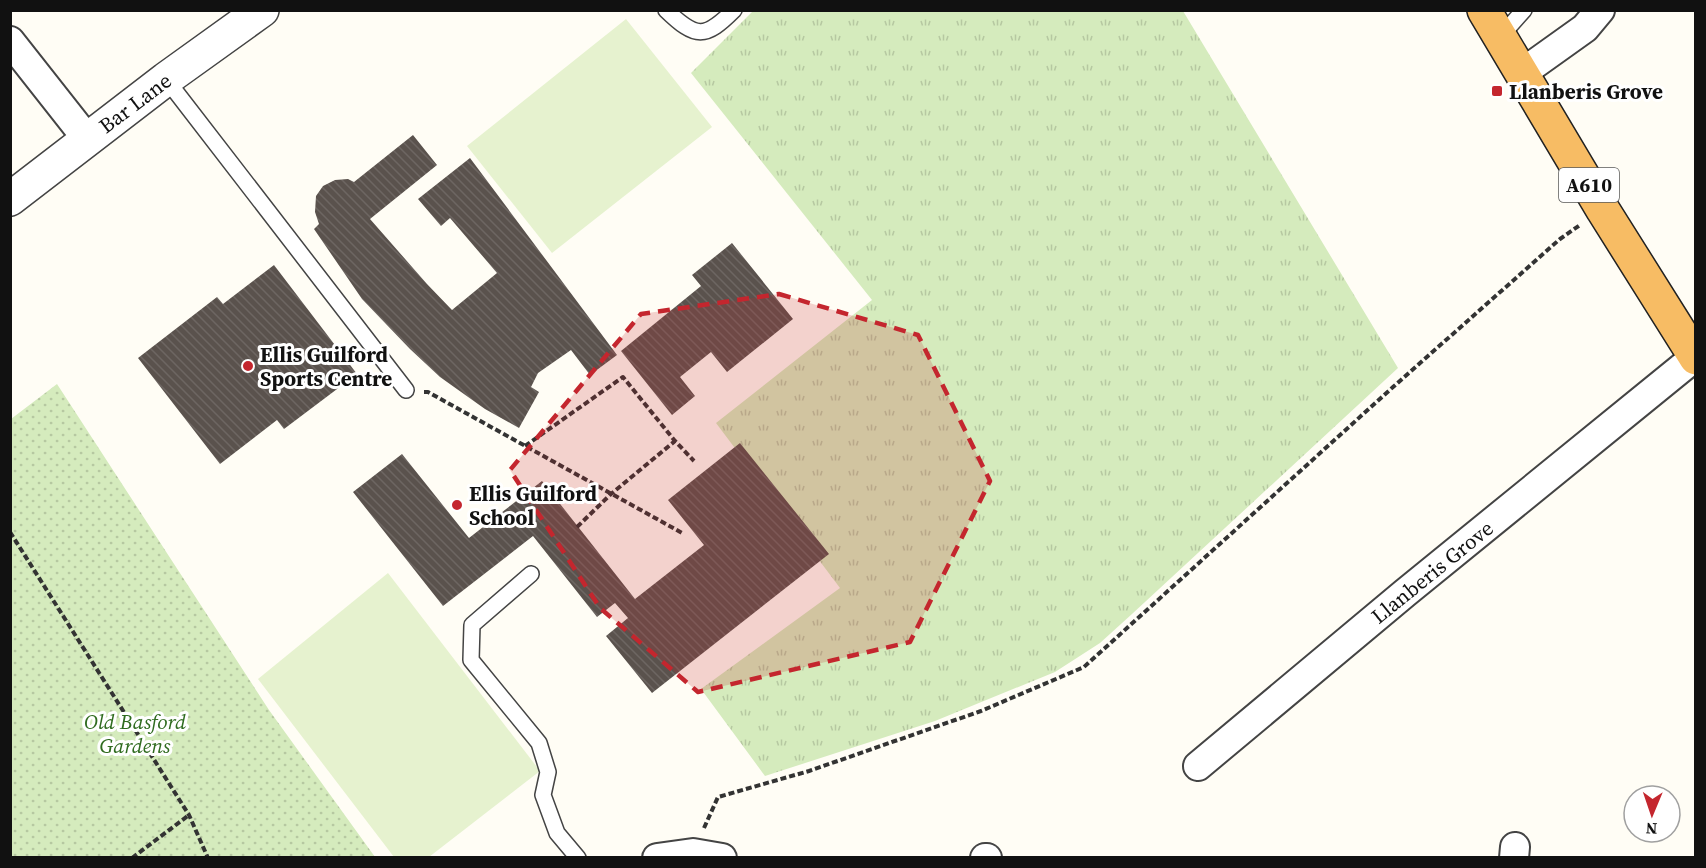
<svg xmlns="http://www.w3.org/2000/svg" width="1706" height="868" viewBox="0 0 1706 868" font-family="'Source Serif 4',serif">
<defs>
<pattern id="grass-tufts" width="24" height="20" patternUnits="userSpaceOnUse" patternTransform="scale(1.5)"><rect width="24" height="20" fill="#d5ebbd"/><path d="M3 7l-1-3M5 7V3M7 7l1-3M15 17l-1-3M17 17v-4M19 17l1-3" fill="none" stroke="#b6c8a1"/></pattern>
<pattern id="garden-dots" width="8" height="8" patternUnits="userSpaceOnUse" patternTransform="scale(1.5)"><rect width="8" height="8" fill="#d5ebbd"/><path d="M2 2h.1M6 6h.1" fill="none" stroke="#b6c8a1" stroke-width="1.8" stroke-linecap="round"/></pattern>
<pattern id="building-back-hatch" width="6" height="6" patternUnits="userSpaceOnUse" patternTransform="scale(1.5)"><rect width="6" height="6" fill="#5a524d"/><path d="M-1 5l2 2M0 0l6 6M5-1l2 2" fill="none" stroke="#6d6662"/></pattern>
</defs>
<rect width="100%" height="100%" fill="#fffdf5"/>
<path fill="url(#grass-tufts)" d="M753 11H1183L1398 368 1132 614 1100 643 1055 672 935 721 765 776 701 689 840 588 716 423 872 300 691 73Z"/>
<path fill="url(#garden-dots)" d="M57 384 269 710 375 857H11V419Z"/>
<g fill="#e6f2cf">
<path d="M626 19 712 127 552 253 467 146Z"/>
<path d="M388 573 540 771 429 857H394L258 679Z"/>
</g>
<g fill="url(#building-back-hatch)">
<path d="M413 135 437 165 370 219 427 284 452 310 497 273 450 218 441 226 418 199 470 158 617 355 590 375 571 350 538 373 531 387 539 392 519 428 485 409 440 377 410 349 362 299 314 229 319 224 315 212 316 196 323 186 335 180 348 179 354 182Z"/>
<path d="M732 243 793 319 727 372 711 352 680 377 695 396 672 415 621 351 701 286 692 275Z"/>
<path d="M274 265 357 374 284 429 277 420 220 464 138 358 217 297 223 304Z"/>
<path d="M740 443 829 554 652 693 606 636 628 618 615 603 597 617 533 536 443 606 353 492 402 454 469 538 542 481 635 599 704 545 668 500Z"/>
</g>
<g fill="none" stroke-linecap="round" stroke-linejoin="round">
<defs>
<g id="service">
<path d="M666 10C696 39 705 39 734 10"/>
<path d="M1500 37 1524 10"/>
<path d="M166 79 406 390"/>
<path d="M531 574 472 625 471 660 539 743 548 772 543 795 557 833 578 858"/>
</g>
<g id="minor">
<path d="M10 41 88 140"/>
<path d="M1522 73 1585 28 1600 10"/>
<path d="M1198 766 1405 593 1695 357"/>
<path d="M657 858 693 853 722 858"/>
<path d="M985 858H987"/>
<path d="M1514 858 1515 847"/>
</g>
<path id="tertiary" d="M10 199 166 79 262 10"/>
<path id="trunk" d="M1484 10 1603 210 1696 358"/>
</defs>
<use href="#service" stroke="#444" stroke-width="18"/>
<use href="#minor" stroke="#444" stroke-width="32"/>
<use href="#tertiary" stroke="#444" stroke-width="36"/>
<use href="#trunk" stroke="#222" stroke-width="36"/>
<g stroke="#333" stroke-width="4" stroke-dasharray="6 3" stroke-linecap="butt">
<path d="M424 392H428L684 534"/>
<path d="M525 446 623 377 675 441 694 461"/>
<path d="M577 527 611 494 675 441"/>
<path d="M10 532 189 815 208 858"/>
<path d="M704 828 718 797 809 771 981 711 1084 667 1393 387 1560 239 1580 225"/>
<path d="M132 858 189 815"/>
</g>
<use href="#service" stroke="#fff" stroke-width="15"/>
<use href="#minor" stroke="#fff" stroke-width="28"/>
<use href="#tertiary" stroke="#fff" stroke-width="33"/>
<use href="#trunk" stroke="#f7bc64" stroke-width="33"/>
</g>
<path fill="#c4262e" fill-opacity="0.2" stroke="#c4262e" stroke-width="4.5" stroke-dasharray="12 8" stroke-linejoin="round" d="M779 294 918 335 990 481 910 642 698 692 600 608 510 470 641 314Z"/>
<g fill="#c4262e" stroke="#fff" stroke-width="2">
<rect x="1491" y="85" width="12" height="12" rx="3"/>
<circle cx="248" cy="366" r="6"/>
<circle cx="457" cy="505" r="6"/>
</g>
<g text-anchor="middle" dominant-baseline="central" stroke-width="6" stroke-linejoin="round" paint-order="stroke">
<rect fill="#fff" stroke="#585858" stroke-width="1.5" x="1559" y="168" width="60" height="34" rx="4.5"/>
<g font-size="20" font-weight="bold" fill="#111">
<text x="1589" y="185">A610</text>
</g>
<g font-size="21" font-weight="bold" fill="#111" stroke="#fff" text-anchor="start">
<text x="1509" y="91">Llanberis Grove</text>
<text x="260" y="354">Ellis Guilford<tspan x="260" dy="24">Sports Centre</tspan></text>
<text x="469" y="493">Ellis Guilford<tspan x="469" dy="24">School</tspan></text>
</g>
<g font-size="21" fill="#111" stroke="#fff">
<text transform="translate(135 103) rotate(-37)">Bar Lane</text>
<text transform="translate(1432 572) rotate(-39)">Llanberis Grove</text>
</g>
<g font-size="21" font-style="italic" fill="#2f6b1f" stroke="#fff">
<text x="135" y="721">Old Basford<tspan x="135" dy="24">Gardens</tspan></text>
</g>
</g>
<rect width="1706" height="868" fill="none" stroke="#111111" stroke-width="24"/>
<g transform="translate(1652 814) rotate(182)"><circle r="28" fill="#ffffff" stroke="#a0a0a0" stroke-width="1.5"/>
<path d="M0-4.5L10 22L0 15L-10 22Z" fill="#c4262e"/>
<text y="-9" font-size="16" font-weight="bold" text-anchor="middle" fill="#111111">N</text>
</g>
</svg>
